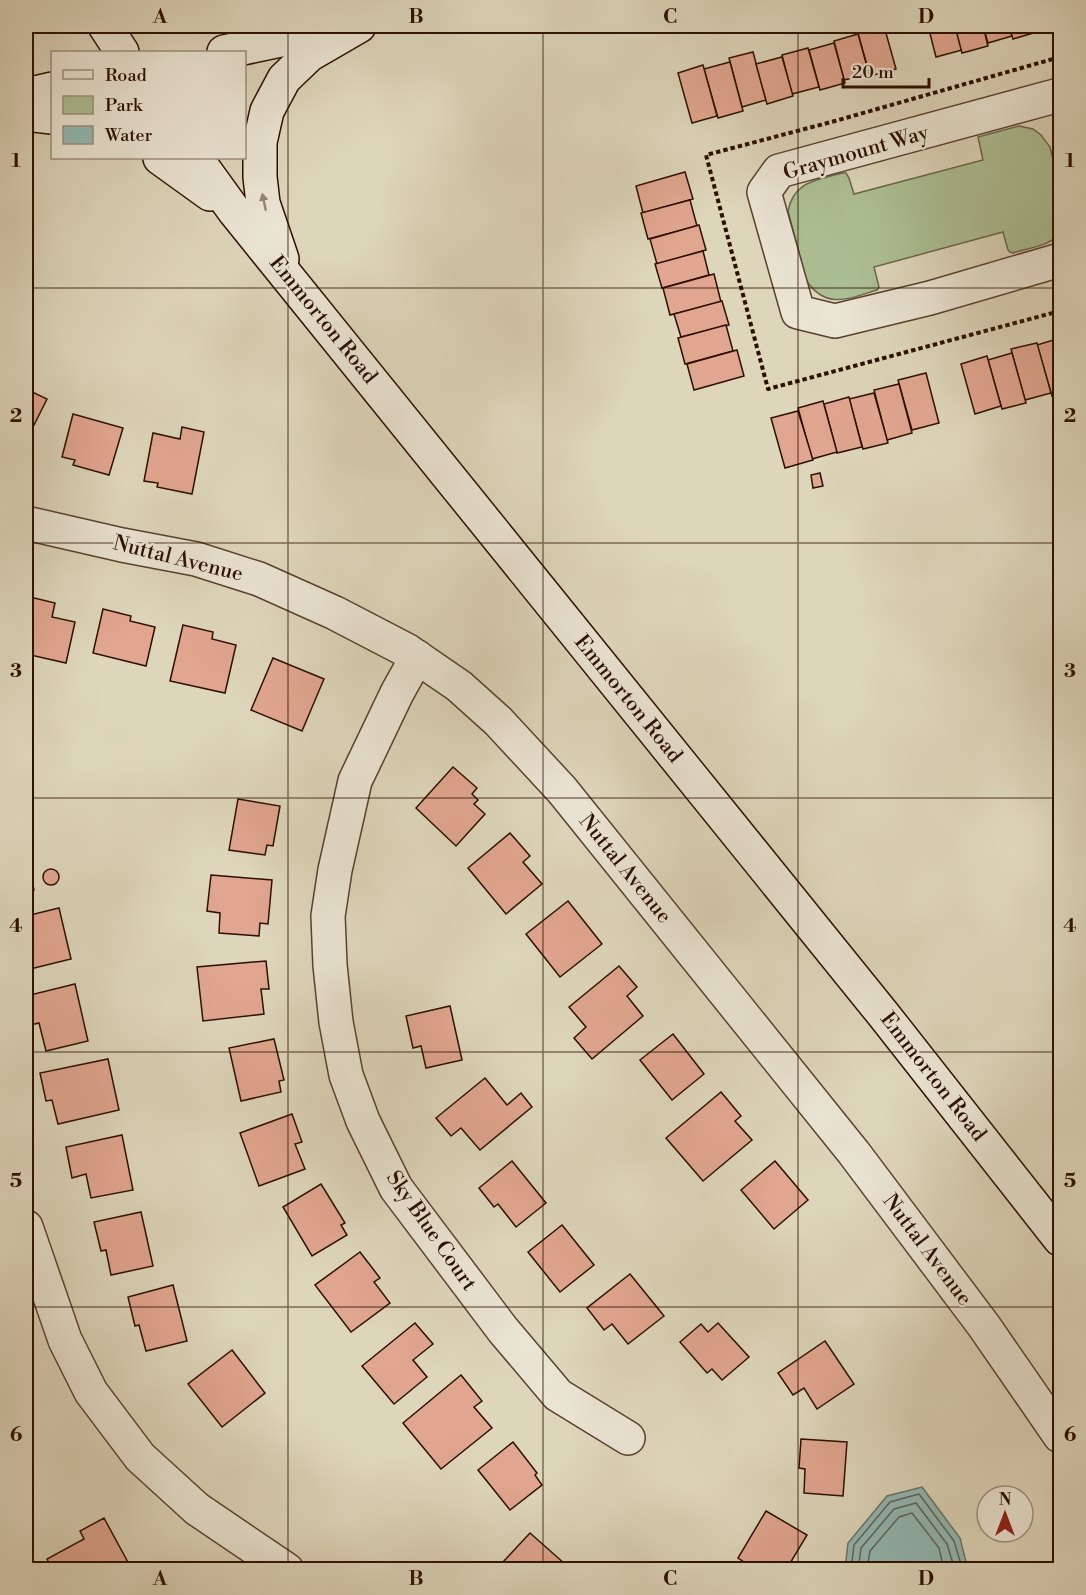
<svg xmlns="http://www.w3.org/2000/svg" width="1086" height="1595" viewBox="0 0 1086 1595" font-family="'Libre Bodoni',serif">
<rect width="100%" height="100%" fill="#ded6bb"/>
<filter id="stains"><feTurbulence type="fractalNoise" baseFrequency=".00333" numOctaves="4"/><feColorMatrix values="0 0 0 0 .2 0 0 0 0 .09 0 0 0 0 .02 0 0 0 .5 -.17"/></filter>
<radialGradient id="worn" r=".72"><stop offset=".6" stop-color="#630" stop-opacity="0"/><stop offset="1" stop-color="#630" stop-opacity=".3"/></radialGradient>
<path fill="#acbf94" stroke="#6c674a" stroke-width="1.5" d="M1019 126 1033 129 1041 135 1050 147 1060 189V233C1051 246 1028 248 1013 253L1010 252 1008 250 1003 232 874 267 879 287 877 290C848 299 826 310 806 280L788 211C794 181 817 180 842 173H846L849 178 854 194 983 160 978 137Z"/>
<path fill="#93b9b3" stroke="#6a756b" stroke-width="1.5" d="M922 1487 960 1538 967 1566 964 1569H845L848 1543 887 1496Z"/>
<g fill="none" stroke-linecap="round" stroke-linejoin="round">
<g stroke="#60645a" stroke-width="1.5">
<path d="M851 1570 854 1545 890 1502 919 1494 954 1541 961 1564 960 1570"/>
<path d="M858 1570 861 1548 894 1509 916 1503 947 1544 953 1564V1570"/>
<path d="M867 1570 870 1551 899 1517 912 1513 939 1548 944 1570"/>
</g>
</g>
<g fill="#e1a690" stroke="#2c0f00" stroke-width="1.5">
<path d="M856 26H884L896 69 870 76Z"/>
<path d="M928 26H955L962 50 936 57Z"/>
<path d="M955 26H983L988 46 962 53Z"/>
<path d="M983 26H1009L1012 36 988 43Z"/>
<path d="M1009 26H1036L1037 32 1013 39Z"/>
<path d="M858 34 869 74 844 80 834 41Z"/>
<path d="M834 43 845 83 820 90 809 50Z"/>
<path d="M808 48 819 87 792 94 782 55Z"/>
<path d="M753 52 766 100 742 107 729 58Z"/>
<path d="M782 57 793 96 767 104 756 64Z"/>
<path d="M730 62 743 111 718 118 704 69Z"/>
<path d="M703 65 717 116 692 123 678 73Z"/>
<path d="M685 172 693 199 643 213 636 186Z"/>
<path d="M690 200 697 226 648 239 641 213Z"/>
<path d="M699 225 706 250 657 264 650 239Z"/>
<path d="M703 251 709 275 662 288 655 264Z"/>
<path d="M714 274 721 302 670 315 663 288Z"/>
<path d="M722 301 729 325 681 337 674 314Z"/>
<path d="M726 325 733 351 685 364 678 338Z"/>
<path d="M1060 338V393L1052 396 1037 345Z"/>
<path d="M1037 343 1051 393 1025 400 1011 349Z"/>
<path d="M737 350 744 376 694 390 687 364Z"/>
<path d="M1012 353 1026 403 1002 409 988 360Z"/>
<path d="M987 356 1001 406 975 414 961 364Z"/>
<path d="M926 373 939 423 912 430 898 380Z"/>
<path d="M899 384 912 433 887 440 874 390Z"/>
<path d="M26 389 47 399 26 441Z"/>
<path d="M874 393 888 443 863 449 849 399Z"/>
<path d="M849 397 862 447 837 453 824 404Z"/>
<path d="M823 401 837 452 812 459 798 408Z"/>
<path d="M798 411 813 460 785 468 771 418Z"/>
<path d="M73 414 123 428 109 475 73 465 75 460 62 457Z"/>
<path d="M182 427 204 432 192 494 157 487 158 483 144 481 153 433 180 439Z"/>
<path d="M820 473 823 486 813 488 811 475Z"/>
<path d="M26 596 55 603 52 617 75 622 66 663 26 654Z"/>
<path d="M103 609 131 616 130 621 155 627 146 666 93 653Z"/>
<path d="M183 625 213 632 212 639 236 645 225 693 170 681Z"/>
<path d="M273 658 324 679 302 731 251 710Z"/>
<path d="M453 767 477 788 472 794 478 800 474 804 485 814 456 846 416 808Z"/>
<path d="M238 799 280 806 273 846 267 845 265 855 229 850Z"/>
<path d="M510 833 530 856 523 862 542 884 506 914 468 868Z"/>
<path d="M26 853 34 890 26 892Z"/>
<circle cx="51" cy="877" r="8"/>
<path d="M211 875 272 880 268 924 260 923 259 936 219 933 220 913 207 911Z"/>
<path d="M568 901 602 944 560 977 526 934Z"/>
<path d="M59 908 71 959 26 970V916Z"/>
<path d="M266 961 269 989H261L264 1014 203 1021 197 967Z"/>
<path d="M619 966 637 987 627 996 643 1016 592 1059 574 1038 586 1027 569 1007Z"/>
<path d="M75 984 88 1041 46 1051 39 1023 26 1026V996Z"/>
<path d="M450 1006 462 1060 426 1068 421 1046 413 1048 406 1016Z"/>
<path d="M673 1034 704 1074 672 1100 640 1060Z"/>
<path d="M274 1039 284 1080 279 1081 281 1092 241 1101 229 1048Z"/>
<path d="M108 1059 119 1110 58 1124 52 1100 46 1101 40 1073Z"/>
<path d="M485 1078 507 1105 521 1093 532 1107 480 1150 461 1128 451 1136 436 1118Z"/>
<path d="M721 1092 741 1116 735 1121 752 1140 703 1181 666 1138Z"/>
<path d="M292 1114 302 1142 295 1144 305 1169 259 1186 240 1133Z"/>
<path d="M122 1135 133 1190 91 1198 86 1174 72 1178 66 1147Z"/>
<path d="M512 1161 546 1203 516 1227 498 1204 494 1207 479 1188Z"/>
<path d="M775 1161 808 1200 774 1229 741 1190Z"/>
<path d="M321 1184 345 1223 341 1225 347 1235 312 1256 283 1207Z"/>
<path d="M141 1212 153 1266 111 1275 106 1250 101 1251 94 1222Z"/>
<path d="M562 1225 594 1265 560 1292 528 1252Z"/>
<path d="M360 1252 380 1278 374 1282 390 1303 351 1332 315 1285Z"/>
<path d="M630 1274 664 1316 628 1344 612 1324 604 1330 587 1308Z"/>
<path d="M173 1285 187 1341 146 1351 139 1325 135 1326 128 1297Z"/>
<path d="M415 1323 433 1344 413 1360 427 1377 394 1404 362 1366Z"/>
<path d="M718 1323 749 1357 722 1380 712 1369 707 1373 680 1342 701 1324 708 1332Z"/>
<path d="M825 1341 854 1384 817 1409 804 1388 793 1395 778 1373Z"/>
<path d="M232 1350 265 1393 222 1427 188 1384Z"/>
<path d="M461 1375 482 1401 474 1407 492 1428 441 1469 403 1423Z"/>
<path d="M801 1439 847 1442 843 1496 804 1493 805 1469 799 1468Z"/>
<path d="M513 1442 537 1473 535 1475 542 1485 510 1510 478 1470Z"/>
<path d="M766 1511 807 1535 786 1570H756L738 1558Z"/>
<path d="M104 1518 130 1566 123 1570H107L103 1563 90 1570H53L47 1559 84 1539 80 1531Z"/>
<path d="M530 1533 565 1564 560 1570H512L503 1562Z"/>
</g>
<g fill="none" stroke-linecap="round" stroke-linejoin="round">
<defs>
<g id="street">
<path d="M1060 99 1059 95 779 171 764 192 798 312 835 321 930 298 1060 260"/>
<path d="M26 523 122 545 196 559 259 579 335 613 408 651 459 686 498 721 562 790 854 1153 984 1326 1060 1436"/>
<path d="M417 657 397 693 355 781 335 870 328 916 330 965 336 1022 346 1075 363 1121 396 1188 503 1330 558 1395 628 1438"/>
<path d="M26 1227 65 1340 91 1392 140 1457 197 1509 281 1566 287 1570"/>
</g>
<g id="secondary">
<path d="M105 26 122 52"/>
<path d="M224 52 338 28"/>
<path d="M26 95 52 89"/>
<path d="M26 114 52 117"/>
<path d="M160 158 210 194"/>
<path d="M196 158 235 212 883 1014 1060 1239"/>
<path d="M282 259 263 203 260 177V142L267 111 284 79 309 55 359 26"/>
</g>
</defs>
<use href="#street" stroke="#58412f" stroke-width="36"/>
<use href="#secondary" stroke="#2c0f00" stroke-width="36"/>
<path stroke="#2c0f00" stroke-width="4" stroke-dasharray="4.5 3" stroke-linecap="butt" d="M1060 57 835 121 706 155 768 389 1060 311"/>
<use href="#street" stroke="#eae4d3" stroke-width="33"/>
<use href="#secondary" stroke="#eae4d3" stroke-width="33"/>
</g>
<defs><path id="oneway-solid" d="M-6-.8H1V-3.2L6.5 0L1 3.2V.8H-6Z" transform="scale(1.5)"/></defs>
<use fill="#948474" href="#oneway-solid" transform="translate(264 202) rotate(-102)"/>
<path fill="none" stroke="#2c0f00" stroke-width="1.5" stroke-opacity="0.55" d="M288 26V1570M543 26V1570M798 26V1570M26 288H1060M26 543H1060M26 798H1060M26 1052H1060M26 1307H1060"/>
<g text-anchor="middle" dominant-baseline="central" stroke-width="5" stroke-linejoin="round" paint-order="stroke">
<g font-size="21" fill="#2c0f00" stroke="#eae4d3">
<text transform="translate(856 153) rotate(-16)">Graymount Way</text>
<text transform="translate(323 320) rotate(51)">Emmorton Road</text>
<text transform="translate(178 559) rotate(14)">Nuttal Avenue</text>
<text transform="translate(628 699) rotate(51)">Emmorton Road</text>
<text transform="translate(625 869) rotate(51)">Nuttal Avenue</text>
<text transform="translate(933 1077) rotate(52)">Emmorton Road</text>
<text transform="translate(431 1231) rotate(55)">Sky Blue Court</text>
<text transform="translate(927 1250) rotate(53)">Nuttal Avenue</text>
</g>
</g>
<rect width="1086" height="1595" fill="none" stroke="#ded6bb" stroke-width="66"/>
<rect x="51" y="51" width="195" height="108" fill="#eae4d3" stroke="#9e8f7f" stroke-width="1.5"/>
<rect x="63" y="70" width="30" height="9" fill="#eae4d3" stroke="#9e8f7f" stroke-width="1.5"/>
<text x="105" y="81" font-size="18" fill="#2c0f00">Road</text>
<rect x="63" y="96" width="30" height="18" fill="#acbf94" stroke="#9e8f7f" stroke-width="1.5"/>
<text x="105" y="111" font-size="18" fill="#2c0f00">Park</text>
<rect x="63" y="126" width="30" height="18" fill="#93b9b3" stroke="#9e8f7f" stroke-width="1.5"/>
<text x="105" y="141" font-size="18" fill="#2c0f00">Water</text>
<g transform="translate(1005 1514)"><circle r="28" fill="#eae4d3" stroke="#9e8f7f" stroke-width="1.5"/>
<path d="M0-4.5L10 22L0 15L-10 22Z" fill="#8f2418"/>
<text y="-9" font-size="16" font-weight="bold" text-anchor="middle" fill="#2c0f00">N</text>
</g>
<path d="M843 78v9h86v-9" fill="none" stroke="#2c0f00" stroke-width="3"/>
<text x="852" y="78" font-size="18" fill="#2c0f00" stroke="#eae4d3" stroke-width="4.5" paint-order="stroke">20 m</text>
<rect x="33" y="33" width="1020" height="1529" fill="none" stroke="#2c0f00" stroke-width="2"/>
<g font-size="20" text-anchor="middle" font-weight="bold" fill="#2c0f00">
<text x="160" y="23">A</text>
<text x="416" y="23">B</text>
<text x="670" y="23">C</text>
<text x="926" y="23">D</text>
<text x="16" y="167">1</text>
<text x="1070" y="167">1</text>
<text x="16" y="422">2</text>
<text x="1070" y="422">2</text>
<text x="16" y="677">3</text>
<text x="1070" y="677">3</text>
<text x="16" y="932">4</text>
<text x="1070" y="932">4</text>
<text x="16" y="1187">5</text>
<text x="1070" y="1187">5</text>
<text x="16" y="1441">6</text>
<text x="1070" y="1441">6</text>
<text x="160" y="1585">A</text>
<text x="416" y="1585">B</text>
<text x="670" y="1585">C</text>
<text x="926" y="1585">D</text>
</g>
<rect width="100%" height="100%" filter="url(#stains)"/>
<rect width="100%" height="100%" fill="url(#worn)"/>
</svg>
